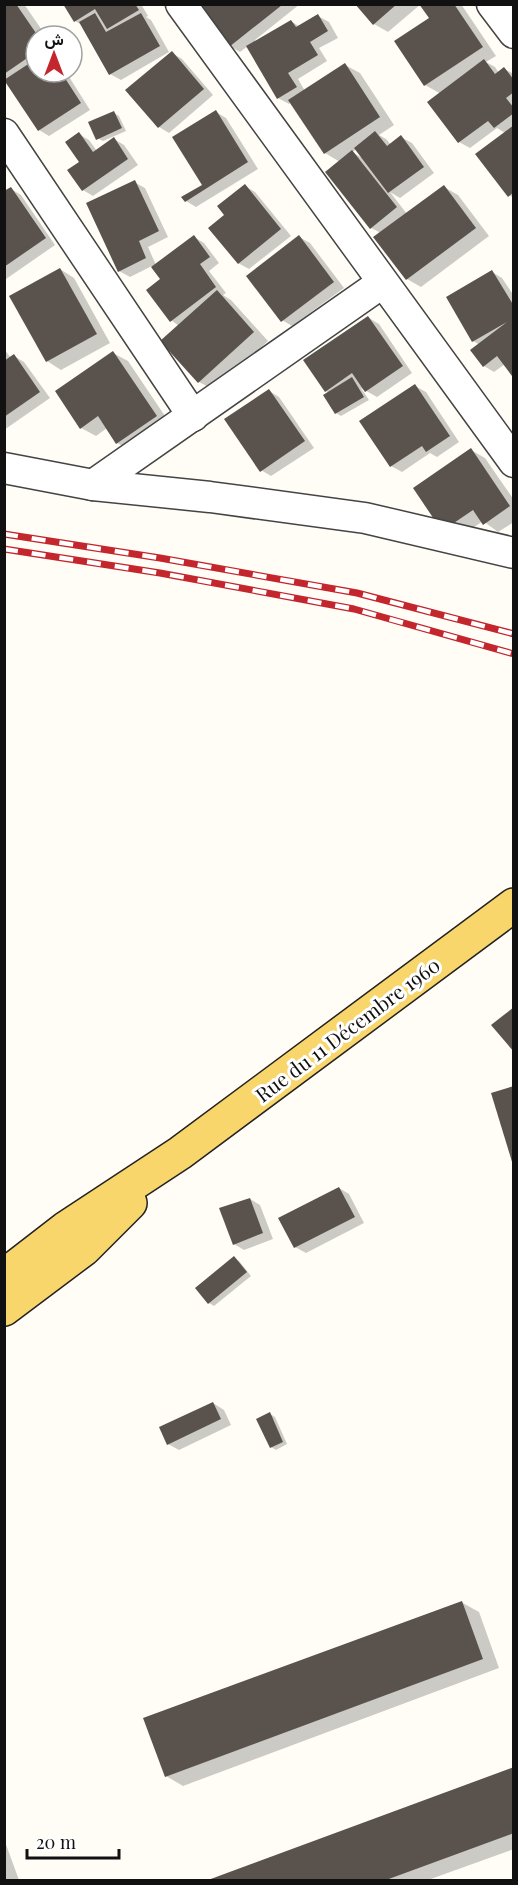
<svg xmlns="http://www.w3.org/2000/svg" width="518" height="1885" viewBox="0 0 518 1885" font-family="'Playfair Display',Vazirmatn,serif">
<rect width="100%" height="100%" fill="#fffdf5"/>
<g fill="#0003" fill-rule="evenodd">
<path d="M4 4H24L46 36H36V72H66L90 110 49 136 39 130 4 79Z"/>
<path d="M65 4H141L148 16 146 17 151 20 169 52 121 80 110 74 82 25 75 21Z"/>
<path d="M198 4H300L255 40 256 42 291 21 300 27 318 16 329 22 338 38 319 48 327 61 298 79 305 91 345 65 360 73 394 125 379 135 386 139 391 145 401 137 412 143 434 173 400 198 390 192 407 214 444 187 458 195 489 236 421 287 407 279 381 233 371 228 340 162 325 153 291 102 289 104 278 98 248 46 240 52 230 46ZM357 149 364 159 352 152Z"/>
<path d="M357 4H421L388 32 374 24Z"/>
<path d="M421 4H461L496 56 486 62 495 67 499 73 504 69 514 74V198L509 195 505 133 497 128 470 148 459 142 441 94 425 85 431 18Z"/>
<path d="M172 53 182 59 213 95 169 133 159 127Z"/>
<path d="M216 112 226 118 258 169 196 207 186 201 204 185Z"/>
<path d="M114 113 119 116 126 131 103 141 97 138Z"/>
<path d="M79 134 89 140 97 151 114 139 124 145 138 165 93 196 83 190Z"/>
<path d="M134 182 145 188 168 237 148 247 156 265 194 237 204 243 219 263 209 271 226 293 223 295 231 300 268 341 214 390 199 382 179 326 171 320 162 280 152 266 130 277 119 271Z"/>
<path d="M245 186 255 192 291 236 249 269 238 263 226 215Z"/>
<path d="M11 189 21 195 55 245 6 279 4 193Z"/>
<path d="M299 237 310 243 344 288 292 326 282 320Z"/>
<path d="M60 269 74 278 110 343 61 370 47 361Z"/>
<path d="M492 272 502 278 514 296V375L505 364 494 372 484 366 480 345 473 341Z"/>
<path d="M369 318 379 324 412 373 377 397 361 388 369 400 341 416 336 413 329 393 326 391Z"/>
<path d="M4 349 11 358 14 356 24 362 50 398 4 430Z"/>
<path d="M113 353 128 361 171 425 132 451 117 443 107 428 96 436 81 428Z"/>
<path d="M415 386 426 392 459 442 437 457 430 453 402 472 391 466Z"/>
<path d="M269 391 279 397 314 448 271 476 261 470Z"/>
<path d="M471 450 485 458 514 500V522L498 532 483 521 458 538 443 530Z"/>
<path d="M339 1188 349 1194 364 1223 306 1253 295 1247Z"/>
<path d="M250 1199 260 1205 273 1239 244 1250 234 1244Z"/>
<path d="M234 1258 239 1261 251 1276 214 1306 209 1303Z"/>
<path d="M213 1403 224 1410 231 1425 179 1450 168 1444Z"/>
<path d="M270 1414 275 1417 287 1444 276 1450 271 1447Z"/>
<path d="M461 1602 479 1612 499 1668 183 1786 166 1776Z"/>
<path d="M514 1769V1849L428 1880H213Z"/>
<path d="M4 1839 19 1880H4Z"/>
</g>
<g fill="#5a524d">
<path d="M4 4H16L38 36H36V52L4 74Z"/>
<path d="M63 4H135L139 10 107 29 95 9 74 22Z"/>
<path d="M355 4H397L373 25Z"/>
<path d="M419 4H454L483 47 424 86 394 41 429 18Z"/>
<path d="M195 5H282L229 47Z"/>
<path d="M95 13 106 32 141 13 160 46 109 75 79 22Z"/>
<path d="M318 14 328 31 310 42 318 55 288 73 297 87 277 99 246 46 291 20 296 27Z"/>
<path d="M172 51 204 89 158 128 125 90Z"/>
<path d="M36 59V72H61L81 103 38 131 4 80Z"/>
<path d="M484 59 495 74 504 67 514 80V92L506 98 514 108V113L494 128 488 121 458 143 427 102Z"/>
<path d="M345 63 380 117 324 154 288 100Z"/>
<path d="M216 110 248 162 185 202 181 197 202 185 172 137Z"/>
<path d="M114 111 122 128 96 140 88 122Z"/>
<path d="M514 125V192L508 197 475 154Z"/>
<path d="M375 131 387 146 401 135 424 167 388 193 354 148Z"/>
<path d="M79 132 93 152 114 137 128 159 82 191 67 170 79 162 65 142Z"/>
<path d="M352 150 397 207 370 229 325 172Z"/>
<path d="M135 180 159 231 139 241 146 258 118 272 86 203Z"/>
<path d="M245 184 281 229 238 264 208 228 224 215 217 206Z"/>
<path d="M444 185 476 228 406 280 373 237Z"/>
<path d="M11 187 46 238 4 267V191Z"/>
<path d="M194 235 210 257 200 264 216 287 170 322 146 290 160 279 151 267Z"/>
<path d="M299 235 334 282 281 322 246 276Z"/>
<path d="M60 268 97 334 46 362 9 296Z"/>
<path d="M492 270 514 306V374L512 376 497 356 483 367 470 350 507 322 472 342 446 297Z"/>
<path d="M217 290 254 332 198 383 160 341Z"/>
<path d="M368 316 403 366 365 392 352 373 325 392 303 360Z"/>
<path d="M113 351 157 416 116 444 98 416 80 429 55 391Z"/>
<path d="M14 354 40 392 4 417V361Z"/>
<path d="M352 377 364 397 335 414 323 395Z"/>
<path d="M415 384 450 436 426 452 422 446 390 467 359 421Z"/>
<path d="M269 389 305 441 260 472 224 419Z"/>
<path d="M471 448 510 506 483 525 473 510 442 531 413 488Z"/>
<path d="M514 1007V1052L491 1025Z"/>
<path d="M514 1086V1165H513L491 1093Z"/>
<path d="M339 1187 355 1217 294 1248 278 1218Z"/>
<path d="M250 1198 263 1233 233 1245 219 1208Z"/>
<path d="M234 1256 247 1272 208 1304 195 1288Z"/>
<path d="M213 1402 221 1419 167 1445 159 1427Z"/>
<path d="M270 1412 283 1442 270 1448 256 1419Z"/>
<path d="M462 1601 483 1659 165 1777 143 1718Z"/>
<path d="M514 1767V1833L386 1880H208Z"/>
</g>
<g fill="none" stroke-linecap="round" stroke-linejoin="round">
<defs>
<g id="minor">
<path d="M181 4 514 462"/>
<path d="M492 4 514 33"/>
<path d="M4 134 193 416"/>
<path d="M4 468 93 485 210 497 365 518 514 553"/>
<path d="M93 485 382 283"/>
</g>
<g id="major">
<path d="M4 1276 66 1228 180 1153 514 905"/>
<path d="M4 1309 84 1249 130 1203"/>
</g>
</defs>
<use href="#minor" stroke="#444" stroke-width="33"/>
<use href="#major" stroke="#222" stroke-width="36"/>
<use href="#minor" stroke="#fff" stroke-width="30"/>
<use href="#major" stroke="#f9d66b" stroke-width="33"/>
<defs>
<g id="rail">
<path d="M4 534 160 558 357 593 514 634"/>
<path d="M4 549 160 573 354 609 514 654"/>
</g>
</defs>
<use href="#rail" stroke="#c4262e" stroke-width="7"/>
<use href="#rail" stroke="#fff" stroke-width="4.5" stroke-dasharray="14" stroke-linecap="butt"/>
</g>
<g text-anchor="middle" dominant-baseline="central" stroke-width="6" stroke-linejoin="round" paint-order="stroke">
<g font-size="20" fill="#111" stroke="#fff">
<text transform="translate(347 1029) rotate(-37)">Rue du 11 Décembre 1960</text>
</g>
</g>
<rect width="518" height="1885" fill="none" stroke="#111111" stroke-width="12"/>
<g transform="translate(54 54)"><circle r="28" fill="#ffffff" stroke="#a0a0a0" stroke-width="1.5"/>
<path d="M0-4.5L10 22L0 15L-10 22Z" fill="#c4262e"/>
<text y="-9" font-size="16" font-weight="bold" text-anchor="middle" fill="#111111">ش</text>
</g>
<path d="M27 1849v9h92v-9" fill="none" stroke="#111111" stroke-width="3"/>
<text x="36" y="1849" font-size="18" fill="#111111" stroke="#ffffff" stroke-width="4.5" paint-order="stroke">20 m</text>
</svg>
